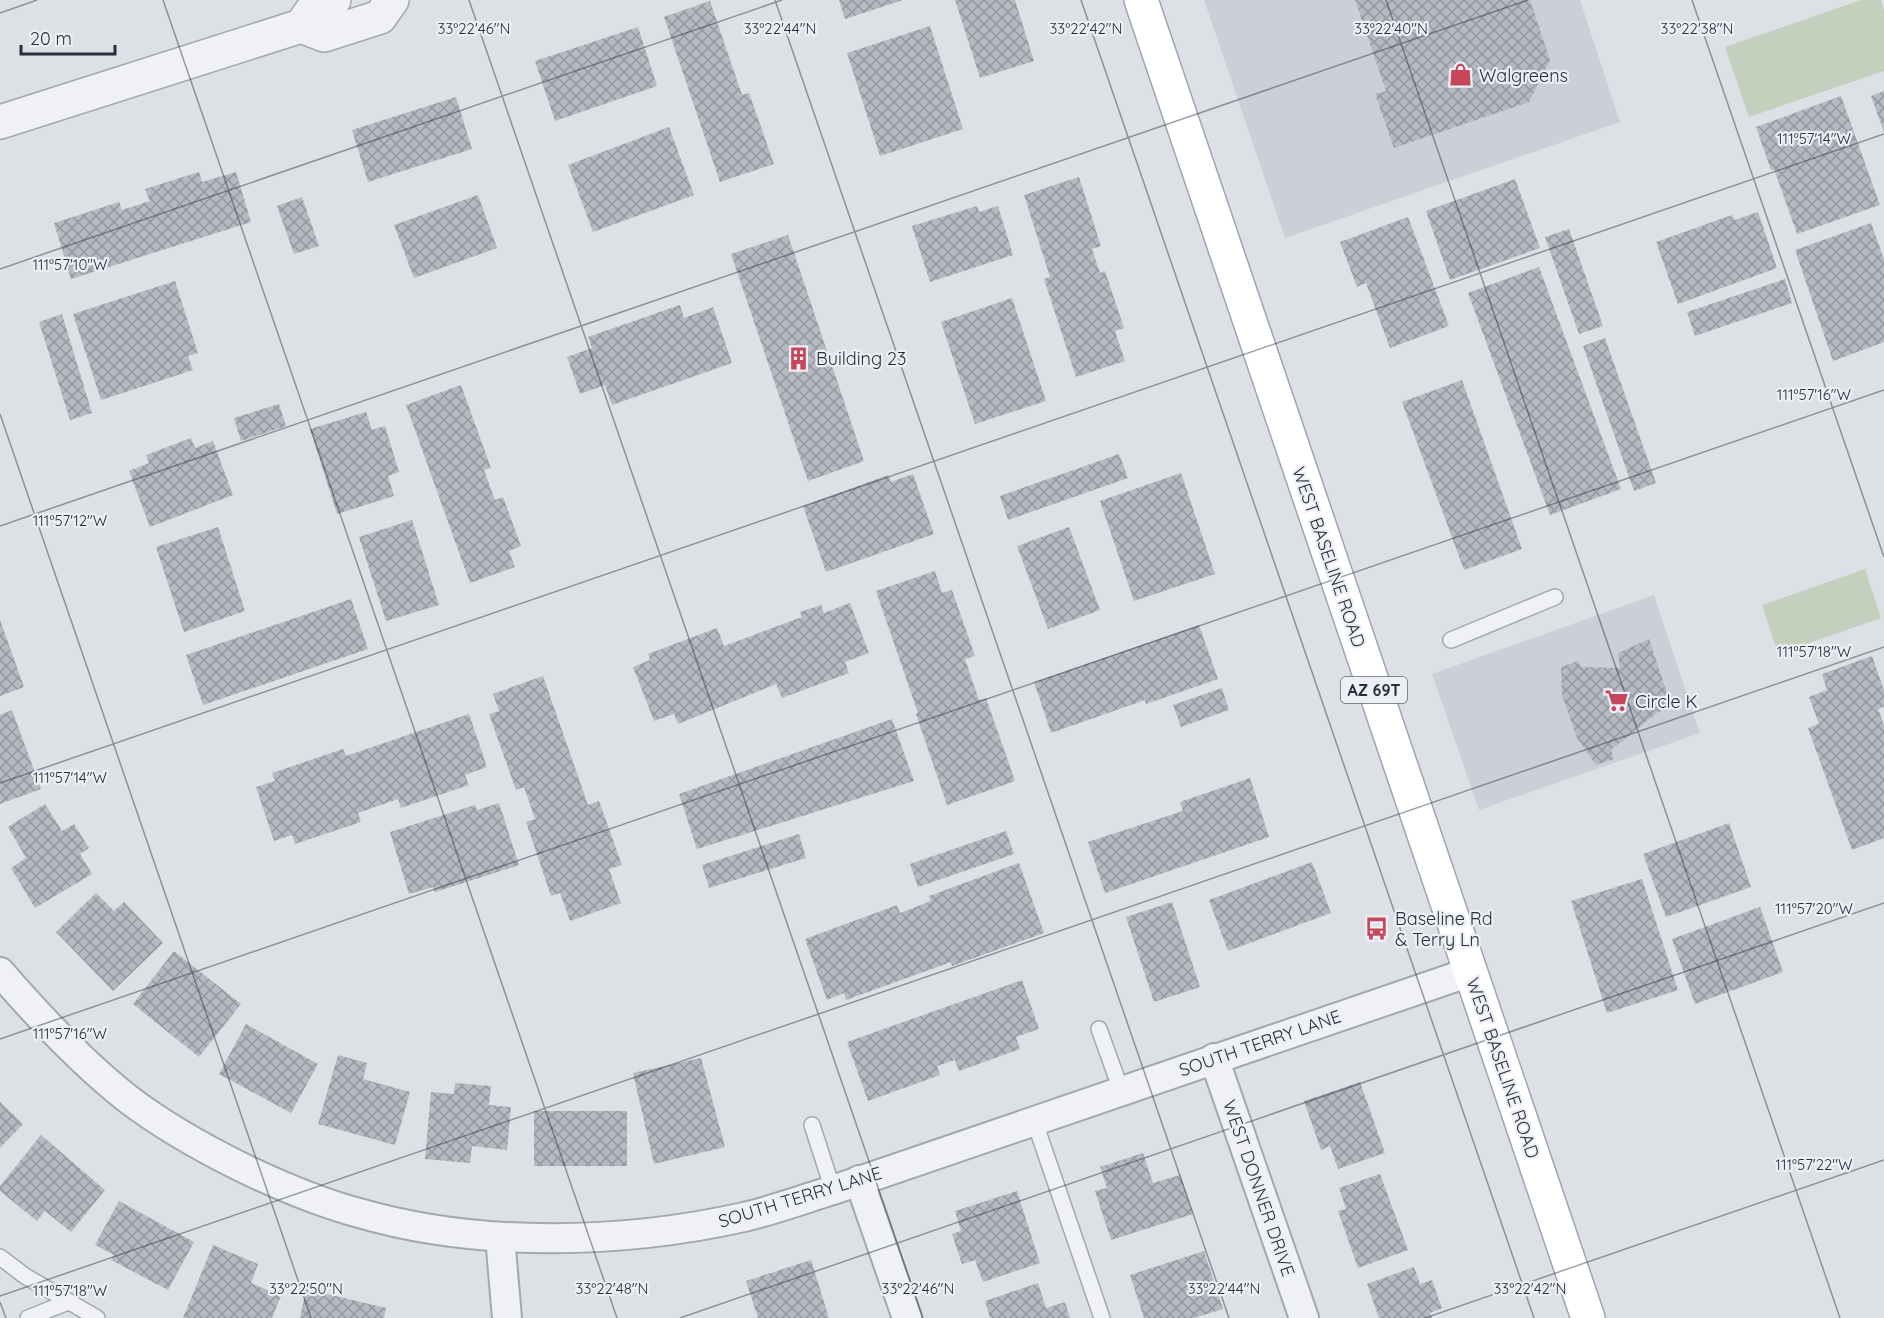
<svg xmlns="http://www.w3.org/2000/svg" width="1884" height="1318" viewBox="0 0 1884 1318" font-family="Quicksand,sans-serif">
<defs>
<pattern id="building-cross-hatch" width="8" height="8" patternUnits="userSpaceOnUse" patternTransform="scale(1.5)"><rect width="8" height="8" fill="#b5bac2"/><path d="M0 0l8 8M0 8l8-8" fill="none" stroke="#93989f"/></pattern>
</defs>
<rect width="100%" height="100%" fill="#dde1e6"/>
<g fill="#cbd0d8">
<path d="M1204 0H1580L1620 122 1285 238Z"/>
<path d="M1654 595 1700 733 1479 810 1432 674Z"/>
</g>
<g fill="#c3d0be">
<path d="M1861 0H1881L1884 10V71L1749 117 1725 47Z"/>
<path d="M1865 569 1881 618 1778 654 1762 605Z"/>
</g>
<g fill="url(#building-cross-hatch)">
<path d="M839 0H903L845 19Z"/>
<path d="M955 0H1015L1034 61 980 78Z"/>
<path d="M1355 0H1530L1550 60 1529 102 1394 148 1375 94 1386 91Z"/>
<path d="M710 1 742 95 749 93 774 164 720 182 664 17Z"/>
<path d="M930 26 963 129 880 156 847 53Z"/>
<path d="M638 27 657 86 555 121 535 61Z"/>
<path d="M1884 91V132L1871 96Z"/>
<path d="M1841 96 1880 205 1797 234 1774 169 1771 170 1756 127Z"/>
<path d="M456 97 472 149 368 182 352 130Z"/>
<path d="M669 127 694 195 593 232 568 165Z"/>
<path d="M199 172 202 182 236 172 251 222 71 279 54 223 119 202 122 210 150 201 145 189Z"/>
<path d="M1079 177 1101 246 1092 249 1100 273 1105 271 1124 328 1115 331 1125 361 1076 377 1044 279 1050 277 1024 195Z"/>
<path d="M1515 179 1540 248 1450 280 1426 211Z"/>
<path d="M478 195 497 248 414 278 394 225Z"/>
<path d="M302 197 319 246 294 254 277 206Z"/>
<path d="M977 206 979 212 998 206 1013 255 930 282 912 226Z"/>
<path d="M1758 212 1777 268 1678 304 1656 242 1732 215 1735 220Z"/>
<path d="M1408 217 1449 326 1390 348 1366 283 1357 287 1340 242Z"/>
<path d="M1871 223 1884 259V342L1833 361 1795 250Z"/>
<path d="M1569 229 1603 326 1579 334 1545 237Z"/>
<path d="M788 235 864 461 808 481 731 254Z"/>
<path d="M1539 267 1621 489 1550 515 1468 293Z"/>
<path d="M1785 279 1792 303 1695 336 1687 312Z"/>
<path d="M175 281 198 353 188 356 193 370 101 400 73 314Z"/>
<path d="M1012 298 1046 401 975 424 941 322Z"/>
<path d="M680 305 684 318 713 307 732 363 612 405 605 385 580 394 567 357 592 348 588 337Z"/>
<path d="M62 314 92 413 70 420 39 322Z"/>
<path d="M1605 338 1656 483 1634 491 1583 346Z"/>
<path d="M1462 380 1522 549 1464 570 1402 402Z"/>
<path d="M461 385 491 468 484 470 495 500 503 497 521 546 509 551 515 567 470 583 406 405Z"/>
<path d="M279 404 286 426 241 441 234 418Z"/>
<path d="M366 412 372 430 385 426 399 472 388 476 394 496 337 514 310 429Z"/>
<path d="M191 438 195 448 213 441 233 495 150 527 129 471 149 463 146 455Z"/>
<path d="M1119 454 1128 478 1008 520 1000 496Z"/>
<path d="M1181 473 1215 574 1134 601 1100 501Z"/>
<path d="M913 474 934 534 826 572 803 506 888 475 891 482Z"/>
<path d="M412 520 439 605 386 621 359 537Z"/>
<path d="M218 527 245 611 184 632 156 547Z"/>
<path d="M1069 527 1100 610 1048 629 1017 546Z"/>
<path d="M935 571 942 593 952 590 975 656 965 659 979 700 986 698 1015 781 947 805 916 714 918 713 876 591Z"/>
<path d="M351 599 368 649 203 705 186 655Z"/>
<path d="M850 603 869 653 845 662 849 673 782 698 776 684 678 724 674 714 654 721 633 667 650 660 648 654 717 628 724 646 802 617 800 612 821 605 824 613Z"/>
<path d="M0 620 24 687 0 696Z"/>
<path d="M1199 625 1218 679 1146 704 1145 700 1051 733 1034 682Z"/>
<path d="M1649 639 1672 708 1658 712 1611 750 1614 759 1596 765 1577 738 1562 695 1561 667 1578 661 1581 667 1620 668 1618 653Z"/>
<path d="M1872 656 1884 690V707L1878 709 1884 725V838L1852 850 1808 728 1819 724 1809 697 1827 690 1822 674Z"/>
<path d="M543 676 588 805 599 801 622 865 609 869 621 903 570 921 560 893 551 896 526 822 535 819 524 787 516 790 489 714 499 711 493 694Z"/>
<path d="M1222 688 1229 710 1181 727 1173 705Z"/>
<path d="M12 710 41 789 0 804V715Z"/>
<path d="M469 714 487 767 465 775 469 785 401 808 398 799 358 813 361 822 295 844 292 835 274 841 256 787 275 781 272 773 343 749 346 756Z"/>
<path d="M892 719 914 781 697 849 679 794Z"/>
<path d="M1250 778 1269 837 1105 893 1088 842 1183 811 1180 802Z"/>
<path d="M499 803 519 865 435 892 433 887 409 894 390 832 475 805 477 810Z"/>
<path d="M45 804 62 831 74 824 89 848 80 854 92 874 35 908 11 868 26 858 8 827Z"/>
<path d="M1729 823 1751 887 1666 917 1643 854Z"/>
<path d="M1006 831 1014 854 918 887 910 864Z"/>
<path d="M799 834 806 858 709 888 702 865Z"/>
<path d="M1312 862 1331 913 1228 951 1209 900Z"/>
<path d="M1019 863 1044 933 952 966 951 962 846 1000 844 993 827 1000 805 939 897 905 900 913 931 901 929 896Z"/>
<path d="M1642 879 1678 990 1607 1013 1571 901Z"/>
<path d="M96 893 114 911 124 902 163 943 113 991 56 932Z"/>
<path d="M1172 902 1200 987 1154 1002 1126 917Z"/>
<path d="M1760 907 1783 972 1695 1004 1672 939Z"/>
<path d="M174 951 241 1004 199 1057 133 1004Z"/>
<path d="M1022 980 1039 1029 1016 1037 1020 1049 959 1071 955 1060 937 1066 940 1075 868 1101 847 1042Z"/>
<path d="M246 1024 318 1064 291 1113 219 1074Z"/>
<path d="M338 1055 367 1063 363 1079 410 1092 395 1145 318 1124Z"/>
<path d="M701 1058 725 1147 654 1164 633 1073Z"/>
<path d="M1360 1082 1385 1153 1338 1169 1330 1146 1321 1150 1304 1101Z"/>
<path d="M455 1083 491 1086 489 1105 511 1107 507 1150 472 1146 470 1163 425 1159 431 1092 454 1094Z"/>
<path d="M0 1102 23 1124 0 1148Z"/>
<rect x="534" y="1111" width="93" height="55"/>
<path d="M41 1135 105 1190 71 1232 45 1211 37 1221 0 1191V1186Z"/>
<path d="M1143 1153 1153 1183 1180 1175 1193 1214 1111 1240 1095 1191 1107 1188 1100 1167Z"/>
<path d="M1380 1174 1408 1250 1358 1268 1338 1211 1346 1209 1339 1188Z"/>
<path d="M1017 1191 1040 1263 983 1282 975 1260 962 1264 952 1234 961 1231 955 1211Z"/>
<path d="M119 1201 194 1242 168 1290 111 1260 114 1255 95 1245Z"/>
<path d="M213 1245 258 1264 251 1283 281 1296 272 1318H183Z"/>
<path d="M1204 1251 1223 1309 1194 1318H1144L1130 1275Z"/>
<path d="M811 1260 829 1318H758L746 1281Z"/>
<path d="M1414 1267 1420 1284 1432 1280 1442 1308 1430 1313 1432 1318H1379L1367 1284Z"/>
<path d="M1038 1283 1046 1308 1065 1302 1070 1318H990L985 1301Z"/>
<path d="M306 1289 386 1308 384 1318H300Z"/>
</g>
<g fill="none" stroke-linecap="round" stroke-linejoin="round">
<defs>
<g id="service">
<path d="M1451 640 1555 597"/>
<path d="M1099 1029 1121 1090"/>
<path d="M1034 1120 1102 1318"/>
<path d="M812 1125 833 1190"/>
<path d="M0 1257 25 1276 97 1318"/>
<path d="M28 1318 68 1302"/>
</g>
<g id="minor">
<path d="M0 972C39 1017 81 1062 128 1099 162 1125 201 1147 239 1166 278 1185 318 1202 359 1213 480 1248 623 1244 744 1217 774 1210 804 1199 833 1190L1470 972"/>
<path d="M1214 1058 1304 1318"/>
<path d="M859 1180 907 1318"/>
<path d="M500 1237 507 1318"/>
</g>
<g id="tertiary">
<path d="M301 26 324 35 380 17 392 0"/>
<path d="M0 122 301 26 315 6 334 0"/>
</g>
<path id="primary" d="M1141 0 1588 1318"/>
</defs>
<use href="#service" stroke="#a3a8b0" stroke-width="18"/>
<use href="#minor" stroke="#a3a8b0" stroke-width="32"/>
<use href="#tertiary" stroke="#a3a8b0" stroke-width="36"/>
<use href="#primary" stroke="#9da5b1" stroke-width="36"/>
<use href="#service" stroke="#eff1f5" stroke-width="15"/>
<use href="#minor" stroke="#eff1f5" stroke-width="28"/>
<use href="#tertiary" stroke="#eff1f5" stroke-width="33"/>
<use href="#primary" stroke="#fff" stroke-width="33"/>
</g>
<path fill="none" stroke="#272f3c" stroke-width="1.5" stroke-opacity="0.45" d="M163 0 617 1318M469 0 923 1318M775 0 1229 1318M1081 0 1534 1318M1386 0 1840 1318M1692 0 1884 557M0 13 37 0M0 269 782 0M0 414 311 1318M0 526 1528 0M0 783 1884 134M0 1039 1884 390M0 1296 1884 647M0 1302 6 1318M680 1318 1884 903M1425 1318 1884 1160"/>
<defs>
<symbol id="shop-bare" viewBox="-9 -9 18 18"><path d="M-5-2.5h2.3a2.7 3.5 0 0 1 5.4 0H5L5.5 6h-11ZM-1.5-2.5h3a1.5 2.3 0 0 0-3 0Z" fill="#c6475b" stroke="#eceff4" stroke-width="2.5" paint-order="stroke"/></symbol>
<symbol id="building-bare" viewBox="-9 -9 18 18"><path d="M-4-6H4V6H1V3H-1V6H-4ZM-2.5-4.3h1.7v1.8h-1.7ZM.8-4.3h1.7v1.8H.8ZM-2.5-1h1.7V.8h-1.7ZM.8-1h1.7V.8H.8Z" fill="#c6475b" stroke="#eceff4" stroke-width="2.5" paint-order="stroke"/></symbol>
<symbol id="supermarket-bare" viewBox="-9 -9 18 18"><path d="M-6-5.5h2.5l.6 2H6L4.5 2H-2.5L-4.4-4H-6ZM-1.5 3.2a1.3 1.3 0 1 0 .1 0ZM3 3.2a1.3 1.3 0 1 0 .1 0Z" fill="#c6475b" stroke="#eceff4" stroke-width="2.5" paint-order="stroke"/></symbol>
<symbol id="bus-bare" viewBox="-9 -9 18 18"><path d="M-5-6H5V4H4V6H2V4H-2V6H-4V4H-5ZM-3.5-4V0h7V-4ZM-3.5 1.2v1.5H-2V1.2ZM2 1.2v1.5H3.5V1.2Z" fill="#c6475b" stroke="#eceff4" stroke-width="2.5" paint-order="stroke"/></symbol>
</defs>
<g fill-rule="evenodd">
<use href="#shop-bare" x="1444" y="58" width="33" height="33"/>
<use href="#building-bare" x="782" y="342" width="33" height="33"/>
<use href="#supermarket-bare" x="1600" y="684" width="33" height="33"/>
<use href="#bus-bare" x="1360" y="912" width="33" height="33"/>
</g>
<g text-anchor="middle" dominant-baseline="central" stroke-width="4.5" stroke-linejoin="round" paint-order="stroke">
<rect fill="#eceff4" stroke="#626973" stroke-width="1.5" x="1341" y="677" width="66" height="26" rx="4.5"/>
<g font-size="16" font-weight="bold" fill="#272f3c">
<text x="1374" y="690">AZ 69T</text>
</g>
<g font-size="18" fill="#272f3c" stroke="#eceff4" text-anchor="start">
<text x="1479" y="75">Walgreens</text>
<text x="816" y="358">Building 23</text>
<text x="1635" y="701">Circle K</text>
<text x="1395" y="918">Baseline Rd<tspan x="1395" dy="21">&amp; Terry Ln</tspan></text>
</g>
<g font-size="18" fill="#272f3c" stroke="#eceff4">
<text transform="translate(1329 557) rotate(71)">WEST BASELINE ROAD</text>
<text transform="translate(1260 1043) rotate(-19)">SOUTH TERRY LANE</text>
<text transform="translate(1503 1068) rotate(71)">WEST BASELINE ROAD</text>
<text transform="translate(1259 1188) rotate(71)">WEST DONNER DRIVE</text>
<text transform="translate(800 1197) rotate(-17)">SOUTH TERRY LANE</text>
</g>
</g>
<g font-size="15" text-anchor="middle" fill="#272f3c" stroke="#eceff4" stroke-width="4.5" stroke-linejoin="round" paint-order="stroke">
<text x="474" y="34">33°22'46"N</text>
<text x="780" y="34">33°22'44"N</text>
<text x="1086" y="34">33°22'42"N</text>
<text x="1391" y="34">33°22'40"N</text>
<text x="1697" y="34">33°22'38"N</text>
<text x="1814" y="144">111°57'14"W</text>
<text x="70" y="270">111°57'10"W</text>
<text x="1814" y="400">111°57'16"W</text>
<text x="70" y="526">111°57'12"W</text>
<text x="1814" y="657">111°57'18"W</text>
<text x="70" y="783">111°57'14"W</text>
<text x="1814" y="914">111°57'20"W</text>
<text x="70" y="1039">111°57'16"W</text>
<text x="1814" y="1170">111°57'22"W</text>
<text x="306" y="1294">33°22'50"N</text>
<text x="612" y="1294">33°22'48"N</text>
<text x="918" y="1294">33°22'46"N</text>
<text x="1224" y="1294">33°22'44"N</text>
<text x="1530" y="1294">33°22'42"N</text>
<text x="70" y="1296">111°57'18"W</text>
</g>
<path d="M21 45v9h94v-9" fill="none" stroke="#272f3c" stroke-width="3"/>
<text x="30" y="45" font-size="18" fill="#272f3c" stroke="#eceff4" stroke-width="4.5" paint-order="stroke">20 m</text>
</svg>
